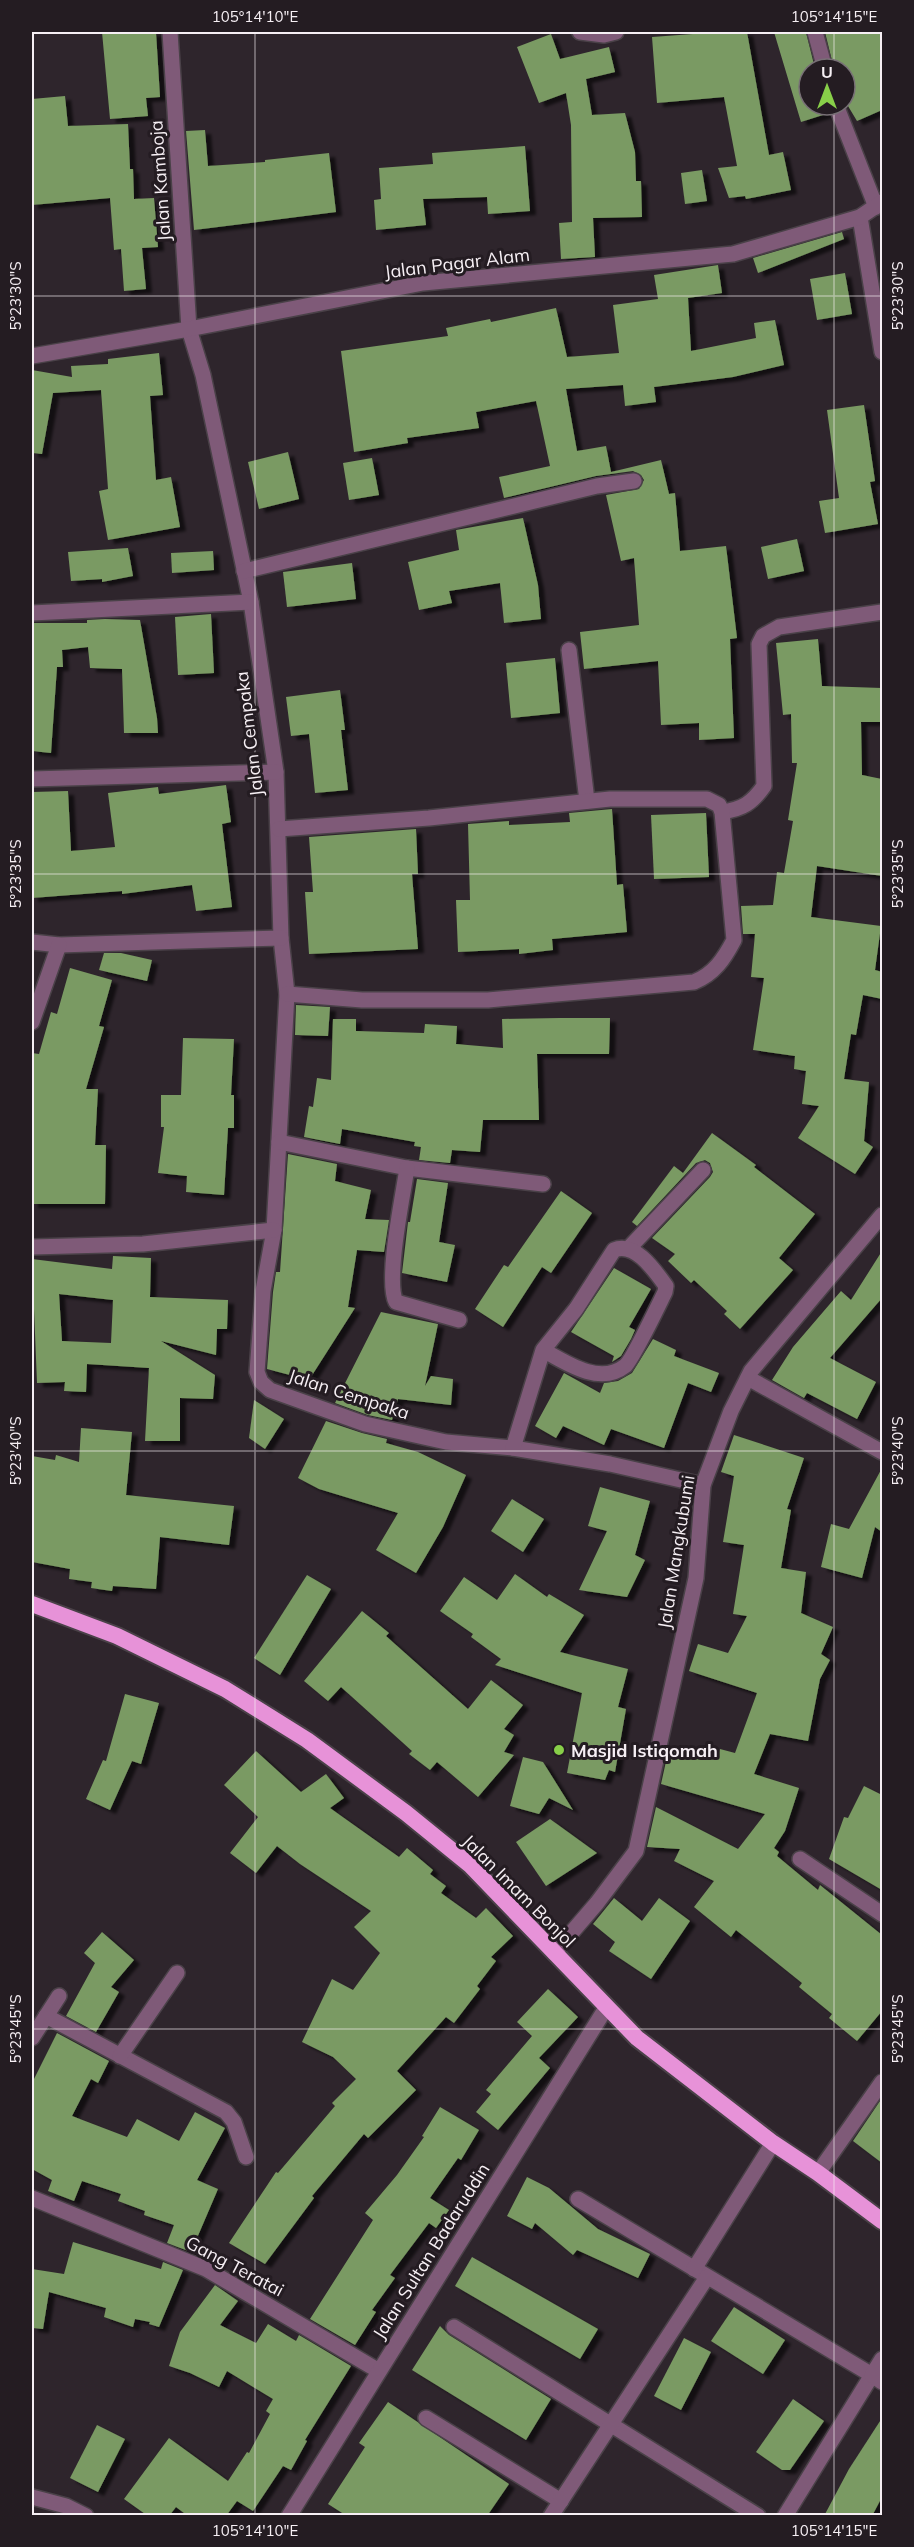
<svg xmlns="http://www.w3.org/2000/svg" width="914" height="2547" viewBox="0 0 914 2547" font-family="Mulish,sans-serif">
<defs>
<filter id="shadow"><feDropShadow dx="6" dy="4" stdDeviation="1.5" flood-color="#0009"/></filter>
</defs>
<rect width="100%" height="100%" fill="#2e252c"/>
<g fill="#7a9a63" fill-rule="evenodd" filter="url(#shadow)">
<path d="M102 32H156L160 97 146 98 148 116 110 119Z"/>
<path d="M720 32H747L769 155 783 152 791 190 746 199 745 196 729 198 718 168 737 166 724 97 657 103 652 37Z"/>
<path d="M774 32H806L815 69H809V105H826L829 113 801 122Z"/>
<path d="M825 32H882V110L857 121 845 101V69H834Z"/>
<path d="M551 34 560 59 609 47 615 72 586 79 592 115 625 113 635 152 636 181H641L642 217 593 218 595 257 561 259 559 223 572 222 571 125 566 93 539 103 517 47Z"/>
<path d="M65 96 68 126 128 124 130 169H133L134 199 154 198 158 247 142 248 146 289 124 291 121 249 114 250 110 198 32 205V99Z"/>
<path d="M205 130 208 166 265 162V160L329 153 336 212 194 230 186 131Z"/>
<path d="M525 146 530 211 488 214 487 197 423 199 426 225 376 230 374 200 381 199 379 168 433 164 432 153Z"/>
<path d="M702 170 707 201 685 204 681 173Z"/>
<path d="M842 232 844 239 758 273 753 258Z"/>
<path d="M718 265 722 293 688 298 691 351 756 338 754 323 775 320 784 365 733 377 654 387 656 402 625 406 623 385 566 389 577 451 606 446 611 472 661 460 669 494 675 493 680 551 726 546 737 638 730 639 734 738 699 740V723L661 725 658 661 584 669 580 632 639 625 634 558 621 561 606 495 639 489 644 480 641 475 633 471 596 476 504 498 499 477 550 466 536 401 476 412 479 428 407 438 408 443 354 452 341 351 448 336 446 328 490 319 491 322 556 308 567 357 619 353 613 305 658 299 654 275Z"/>
<path d="M845 273 852 314 817 320 810 279Z"/>
<path d="M159 353 163 395 150 396 156 480 171 477 180 527 108 540 99 491 108 489 101 390 53 393 42 454 32 453V370L72 377 71 366 108 364V359Z"/>
<path d="M864 405 875 481 870 482 878 524 825 533 819 501 839 498 827 410Z"/>
<path d="M288 452 299 499 259 509 248 462Z"/>
<path d="M372 458 379 495 349 500 343 463Z"/>
<path d="M523 518 538 585 541 619 504 623 500 583 449 591 452 603 419 610 408 562 459 550 456 530Z"/>
<path d="M797 539 804 571 768 579 761 547Z"/>
<path d="M128 548 133 576 102 582V579L71 581 68 552Z"/>
<path d="M213 551 214 570 172 573 171 553Z"/>
<path d="M352 563 356 599 287 607 283 572Z"/>
<path d="M211 614 214 673 178 675 175 617Z"/>
<path d="M105 619 140 620 157 718 158 733H124L122 669 90 668 88 647 62 650 63 667H57L51 753 32 751V623H87V620Z"/>
<path d="M818 639 822 686 882 688V722H861L862 775 882 779V876L817 866 811 917 881 926 875 970 882 972V999L863 995 856 1035 851 1034 844 1079 869 1082 864 1141 873 1147 855 1174 798 1138 819 1106 802 1104 806 1071 794 1069 795 1056 753 1050 764 978 751 977 755 934H743L741 906 773 905 777 872 784 873 793 821 788 820 797 763H792L791 714 783 715 776 643Z"/>
<path d="M555 658 560 713 511 718 506 663Z"/>
<path d="M340 690 345 730H341L348 790 315 793 309 734 291 736 286 697Z"/>
<path d="M226 785 231 822 222 824 232 907 196 911 192 885 122 894V891L32 898V792L68 791 71 851 115 847 108 793 158 787 159 794Z"/>
<path d="M612 809 617 885 623 884 627 932 552 939 553 950 519 954V949L458 952 456 900H470L468 824 509 821V825L570 822 569 813Z"/>
<path d="M706 813 709 877 654 879 651 815Z"/>
<path d="M416 829 418 874H412L418 949 309 954 305 892H313L309 837Z"/>
<path d="M104 953H121L152 960 147 981 99 970Z"/>
<path d="M70 968 112 980 99 1026 104 1027 86 1089H98L95 1145H106L105 1204H32L34 1074 32 1073V1053L39 1054 51 1012 57 1014Z"/>
<path d="M296 1005 330 1007 328 1036 295 1035Z"/>
<path d="M560 1018H610L609 1054H537L539 1120H483L480 1152 452 1150 450 1163 419 1160 421 1147 414 1146 415 1142 342 1129 340 1144 304 1137 309 1106 313 1107 317 1078 331 1080 333 1019H356V1031L424 1033 425 1024 457 1026 456 1044 503 1048 502 1019Z"/>
<path d="M183 1038 234 1039 231 1095H234V1128H228L224 1195 186 1192 187 1176 158 1173 164 1127H161V1095H181Z"/>
<path d="M712 1133 756 1165 754 1167 815 1214 779 1258 793 1270 740 1329 724 1314 727 1311 694 1280 691 1283 668 1261 675 1254 652 1238 710 1177 713 1172 710 1163 705 1160 696 1163 637 1226 632 1222 674 1166 683 1173Z"/>
<path d="M288 1154 337 1164 335 1181 371 1190 365 1219 389 1220 384 1252 357 1250 348 1307 355 1308 309 1380 267 1369 273 1292 276 1272H280Z"/>
<path d="M417 1179 448 1183 439 1242 455 1245 447 1282 402 1273 408 1222H410Z"/>
<path d="M561 1191 592 1213 551 1273 542 1267 503 1327 475 1309 504 1265 508 1267Z"/>
<path d="M882 1251V1298L830 1358 876 1382 857 1419 807 1393 804 1398 772 1380 793 1347 841 1291 851 1300Z"/>
<path d="M113 1256 151 1258 150 1297 228 1300 227 1329H217L216 1355 161 1341 215 1375 213 1399 180 1398V1441H145L149 1368 87 1364 86 1392 64 1391 65 1382 37 1383 32 1259 112 1269ZM59 1294 113 1300 111 1343 62 1341Z"/>
<path d="M614 1268 651 1289 629 1327 635 1330 631 1339 621 1356 612 1362 614 1356 571 1332Z"/>
<path d="M381 1312 438 1324 425 1386 431 1376 453 1379 451 1405 398 1399 392 1420 368 1415 335 1403Z"/>
<path d="M653 1339 676 1350 674 1356 719 1373 711 1392 688 1383 664 1448 611 1429 604 1445 563 1426 556 1438 535 1426 564 1373 600 1393 604 1383 618 1381 632 1373Z"/>
<path d="M254 1400 284 1419 265 1449 249 1438Z"/>
<path d="M326 1421 362 1433 387 1439 386 1443 418 1452 466 1475 443 1527 416 1573 376 1550 398 1513 319 1489 298 1478Z"/>
<path d="M81 1428 132 1432 126 1495 234 1506 229 1545 160 1537 156 1589 113 1586 112 1591 91 1588 92 1582 69 1579 70 1569 32 1562V1456L55 1460 56 1455 79 1462Z"/>
<path d="M734 1435 804 1458 787 1509 791 1510 781 1568 806 1572 801 1613 833 1627 821 1654 830 1660 820 1679 808 1741 770 1734 754 1774 799 1788 785 1831 774 1848 779 1852 777 1856 818 1890 820 1885 882 1935V2011L857 2041 829 2018 832 2014 799 1987 802 1983 736 1930 731 1937 694 1907 714 1881 674 1861 680 1849 647 1847 656 1807 738 1849 765 1814 661 1784 669 1748 718 1755 720 1749 735 1753 757 1693 689 1671 698 1644 728 1653 747 1616 733 1614 744 1545 723 1542 734 1476 721 1472Z"/>
<path d="M882 1468V1532L875 1527 862 1578 821 1567 831 1524 849 1529Z"/>
<path d="M600 1487 650 1501 635 1555 645 1560 627 1597 579 1590 607 1531 588 1526Z"/>
<path d="M512 1499 544 1519 523 1552 491 1531Z"/>
<path d="M515 1574 547 1597 549 1594 584 1615 560 1652 628 1669 618 1707 626 1709 615 1772 609 1770 605 1780 567 1773 582 1693 495 1665 501 1659 471 1637 473 1634 440 1611 464 1577 497 1600Z"/>
<path d="M307 1575 331 1589 280 1675 254 1658Z"/>
<path d="M362 1611 389 1633 386 1636 468 1709 491 1680 523 1705 504 1729 514 1735 504 1752 514 1755 478 1797 437 1762 430 1770 409 1754 412 1751 341 1687 328 1701 304 1681Z"/>
<path d="M125 1694 159 1703 141 1764 132 1761 110 1810 86 1799 103 1760 106 1761Z"/>
<path d="M256 1751 301 1792 326 1774 344 1798 330 1808 399 1857 407 1848 433 1870 430 1874 446 1886 441 1893 476 1918 486 1908 513 1936 491 1957 496 1961 477 1986 480 1989 454 2023 446 2017 397 2071 416 2090 368 2138 364 2134 312 2196 314 2198 265 2264 229 2243 276 2172 278 2173 335 2106 332 2103 356 2079 333 2057 302 2042 332 1979 353 1990 380 1953 354 1927 371 1911 300 1864 277 1846 256 1873 230 1853 258 1817 224 1785Z"/>
<path d="M523 1757 543 1762 573 1810 549 1798 539 1814 510 1806Z"/>
<path d="M864 1786 882 1795V1890L829 1859 844 1817 848 1818Z"/>
<path d="M550 1819 597 1853 546 1886 516 1842Z"/>
<path d="M614 1898 642 1921 659 1898 690 1921 651 1979 609 1951 615 1942 593 1924Z"/>
<path d="M102 1932 134 1960 111 1987 119 1992 96 2032 66 2016 95 1963 84 1953Z"/>
<path d="M548 1989 578 2017 539 2058 550 2068 498 2130 476 2112 491 2094 486 2090 532 2036 517 2022Z"/>
<path d="M57 2033 109 2061 98 2083 91 2079 72 2116 127 2137 137 2119 179 2141 195 2112 225 2128 197 2180 218 2189 191 2252 167 2243 174 2225 144 2215 145 2211 118 2201 121 2194 82 2181 74 2201 48 2191 52 2180 32 2169V2083Z"/>
<path d="M882 2098V2163L853 2141Z"/>
<path d="M440 2107 479 2130 461 2160 458 2158 430 2198 449 2210 436 2228 429 2223 390 2275 395 2278 372 2310 376 2312 355 2345 310 2319 373 2220 365 2213 397 2175 424 2137 422 2136Z"/>
<path d="M527 2177 549 2188 598 2229 650 2254 638 2278 577 2250 573 2255 535 2223 532 2229 507 2216Z"/>
<path d="M73 2242 161 2269 163 2262 183 2270 159 2327 149 2324 150 2322 135 2319 133 2327 104 2317 106 2308 49 2292 43 2329 32 2328V2269L64 2274Z"/>
<path d="M472 2257 598 2329 580 2359 455 2286Z"/>
<path d="M215 2285 238 2301 220 2325 256 2343 268 2324 296 2341 299 2335 351 2366 305 2440 307 2441 291 2470 283 2466 253 2511 237 2501 226 2516H188L176 2507 169 2516H148L124 2499 169 2438 228 2481 247 2452 249 2453 270 2414 266 2411 273 2399 227 2371 219 2387 190 2373 169 2366 180 2332Z"/>
<path d="M734 2307 785 2340 763 2374 711 2341Z"/>
<path d="M440 2326 449 2335 551 2399 526 2440 412 2370Z"/>
<path d="M684 2338 711 2352 681 2410 654 2396Z"/>
<path d="M793 2399 824 2421 790 2470H782L756 2452Z"/>
<path d="M388 2402 509 2484 487 2516H347L328 2504 365 2447 359 2443Z"/>
<path d="M882 2418V2497L872 2516H824L849 2469Z"/>
<path d="M97 2425 125 2439 98 2492 70 2478Z"/>
</g>
<g fill="none" stroke-linecap="round" stroke-linejoin="round">
<defs>
<g id="minor">
<path d="M170 32 189 329 203 375 251 602 276 772 281 938 287 994 274 1230 263 1291 257 1372 261 1382 270 1390 365 1424 446 1442 513 1448 610 1464 703 1485"/>
<path d="M580 32 604 35 616 32"/>
<path d="M815 32 825 69"/>
<path d="M836 105 876 207"/>
<path d="M244 571 597 486 634 481"/>
<path d="M32 613 251 602"/>
<path d="M569 650 587 801"/>
<path d="M32 779 276 772"/>
<path d="M722 812C743 809 752 803 764 786L759 644 763 636 779 627 882 612"/>
<path d="M279 829 429 818 610 799H707L719 805 722 812 734 940C724 959 714 974 694 982L488 1000H362L287 994"/>
<path d="M32 942 59 945 281 938"/>
<path d="M32 1022 59 945"/>
<path d="M279 1142 407 1168 543 1184"/>
<path d="M407 1168C403 1196 385 1280 396 1302L459 1320"/>
<path d="M32 1247 143 1244 274 1230"/>
<path d="M629 1248 703 1170"/>
<path d="M748 1378 882 1452"/>
<path d="M513 1448 543 1350C566 1363 600 1386 625 1366 632 1361 659 1304 665 1292L666 1286C655 1271 635 1241 614 1250L576 1309 543 1350"/>
<path d="M800 1859 882 1914"/>
<path d="M46 2016 226 2112 234 2122 246 2157"/>
<path d="M32 2038 59 1996"/>
<path d="M120 2056 177 1973"/>
<path d="M818 2173 882 2082"/>
<path d="M32 2198 206 2269 379 2371"/>
<path d="M578 2199 872 2375 785 2516"/>
<path d="M694 2269 773 2143"/>
<path d="M454 2327 758 2516"/>
<path d="M882 2359 872 2375 882 2382"/>
<path d="M426 2418 561 2501"/>
<path d="M32 2497 66 2506 86 2516"/>
<path d="M551 2516 707 2277"/>
</g>
<g id="tertiary">
<path d="M860 217 882 352"/>
<path d="M32 356 189 329 423 283 733 254 860 217 882 202"/>
<path d="M554 1953 597 1903 636 1851 696 1578 703 1485 731 1411 751 1371 882 1215"/>
<path d="M289 2516 606 2008"/>
</g>
<path id="trunk" d="M32 1604 117 1636 225 1689 307 1740 406 1813 470 1865 637 2038 773 2143 818 2173 882 2221"/>
</defs>
<use href="#minor" stroke="#4a4148" stroke-width="18"/>
<use href="#tertiary" stroke="#4a4148" stroke-width="18"/>
<use href="#trunk" stroke="#4a4148" stroke-width="20"/>
<use href="#minor" stroke="#7f5a78" stroke-width="15"/>
<use href="#tertiary" stroke="#7f5a78" stroke-width="15"/>
<use href="#trunk" stroke="#e792d8" stroke-width="16"/>
</g>
<path fill="none" stroke="#f6eff4" stroke-width="1.5" stroke-opacity="0.45" d="M255 32V2516M834 32V69M834 105V2516M32 296H882M32 874H882M32 1451H882M32 2029H882"/>
<circle fill="#88cf49" stroke="#241c22" stroke-width="2" cx="559" cy="1750" r="6"/>
<g text-anchor="middle" dominant-baseline="central" stroke-width="6" stroke-linejoin="round" paint-order="stroke">
<g font-size="18" fill="#f6eff4" stroke="#241c22">
<text transform="translate(160 181) rotate(-94)">Jalan Kamboja</text>
<text transform="translate(457 263) rotate(-7)">Jalan Pagar Alam</text>
<text transform="translate(249 734) rotate(-97)">Jalan Cempaka</text>
<text transform="translate(349 1394) rotate(18)">Jalan Cempaka</text>
<text transform="translate(676 1552) rotate(-81)">Jalan Mangkubumi</text>
<text transform="translate(519 1891) rotate(45)">Jalan Imam Bonjol</text>
<text transform="translate(431 2251) rotate(-58)">Jalan Sultan Badaruddin</text>
<text transform="translate(235 2266) rotate(28)">Gang Teratai</text>
</g>
<g font-size="18" font-weight="bold" fill="#f6eff4" stroke="#241c22" text-anchor="start">
<text x="571" y="1750">Masjid Istiqomah</text>
</g>
</g>
<rect width="914" height="2547" fill="none" stroke="#241c22" stroke-width="66"/>
<g transform="translate(827 87)"><circle r="28" fill="#241c22" stroke="#787076" stroke-width="1.5"/>
<path d="M0-4.5L10 22L0 15L-10 22Z" fill="#88cf49"/>
<text y="-9" font-size="16" font-weight="bold" text-anchor="middle" fill="#f6eff4">U</text>
</g>
<rect x="33" y="33" width="848" height="2481" fill="none" stroke="#f6eff4" stroke-width="2"/>
<g font-size="15" text-anchor="middle" fill="#f6eff4">
<text x="255" y="22">105°14'10"E</text>
<text x="834" y="22">105°14'15"E</text>
<text transform="translate(16 296) rotate(-90)" y="5">5°23'30"S</text>
<text transform="translate(898 296) rotate(-90)" y="5">5°23'30"S</text>
<text transform="translate(16 874) rotate(-90)" y="5">5°23'35"S</text>
<text transform="translate(898 874) rotate(-90)" y="5">5°23'35"S</text>
<text transform="translate(16 1451) rotate(-90)" y="5">5°23'40"S</text>
<text transform="translate(898 1451) rotate(-90)" y="5">5°23'40"S</text>
<text transform="translate(16 2029) rotate(-90)" y="5">5°23'45"S</text>
<text transform="translate(898 2029) rotate(-90)" y="5">5°23'45"S</text>
<text x="255" y="2536">105°14'10"E</text>
<text x="834" y="2536">105°14'15"E</text>
</g>
</svg>
